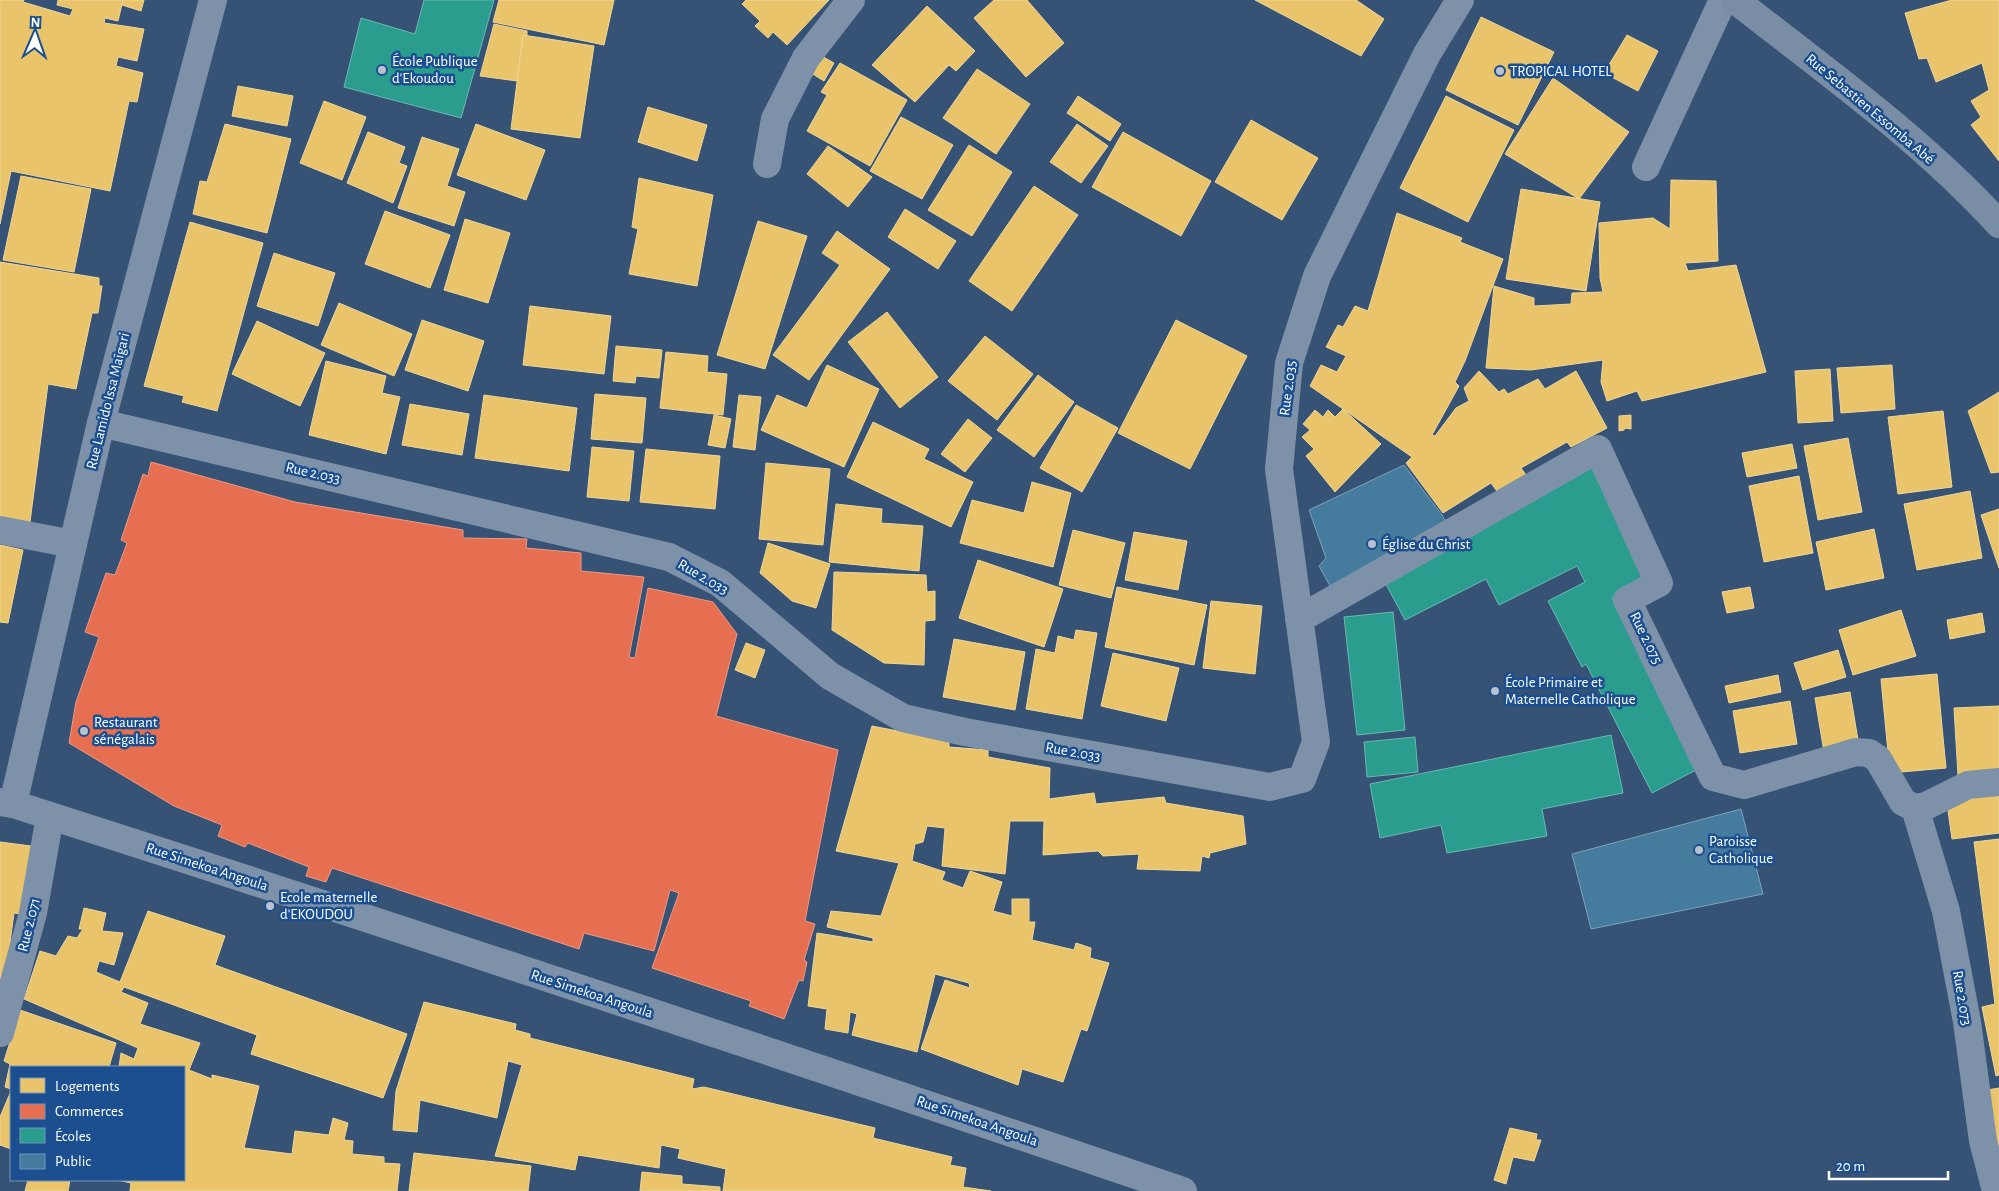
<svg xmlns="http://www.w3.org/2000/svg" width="1999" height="1191" viewBox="0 0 1999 1191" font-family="'Alegreya Sans',sans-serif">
<rect width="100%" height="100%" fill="#365274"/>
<g fill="#e9c46a" stroke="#f0d697">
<path d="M0 0H24L23 2 70 16 73 9 57 5 58 0H123L118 21 105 18 104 23 144 29 137 61 118 57 116 66 143 73 137 102 129 101 110 191 11 171 0 224Z"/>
<path d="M124 0H144L141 11 122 5Z"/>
<path d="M499 0H614L604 45 493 22Z"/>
<path d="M746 0H829L787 45 773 32 768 38 755 26 760 21 742 4Z"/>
<path d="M994 0H1027L1064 43 1026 77 974 18Z"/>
<path d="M1255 0H1356L1384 19 1361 56Z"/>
<path d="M1952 0H1999V161L1971 125 1981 117 1971 101 1989 90 1982 63 1936 82 1927 58 1919 59 1905 13Z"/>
<path d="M927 6 975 51 956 71 949 65 915 102 872 65Z"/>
<path d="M1481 17 1554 52 1518 125 1446 90Z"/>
<path d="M494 24 527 31V36L523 35 517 81 480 76Z"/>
<path d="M523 35 594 46 580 138 511 129Z"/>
<path d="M1627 35 1658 51 1638 91 1604 73Z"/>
<path d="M818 54 834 63 824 81 808 71Z"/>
<path d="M840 63 907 100 870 166 807 131 827 95 821 92Z"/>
<path d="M977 69 1030 104 996 154 943 118Z"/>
<path d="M1553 78 1629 132 1579 199 1505 154Z"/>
<path d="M238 86 293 96 287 126 232 116Z"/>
<path d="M1078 96 1121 124 1110 141 1067 113Z"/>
<path d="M1446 96 1514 130 1468 222 1400 188Z"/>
<path d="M324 101 366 117 342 180 300 163Z"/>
<path d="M648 107 707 125 697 161 638 142Z"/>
<path d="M901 117 953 145 922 199 870 171Z"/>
<path d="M1251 120 1318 158 1282 220 1215 182Z"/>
<path d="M225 124 291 139 267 233 193 214 200 181 207 182Z"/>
<path d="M476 124 545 150 526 200 457 175Z"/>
<path d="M1077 124 1108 146 1081 183 1050 162Z"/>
<path d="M368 132 405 147 399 163 407 166 393 203 347 183Z"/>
<path d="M1123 132 1211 181 1181 236 1092 187Z"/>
<path d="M422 137 459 149 447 186 465 192 454 226 398 208Z"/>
<path d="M969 145 1012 172 972 236 928 210Z"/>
<path d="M828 146 872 177 848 207 807 174Z"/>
<path d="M21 176 91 189 74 272 3 260Z"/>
<path d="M639 178 713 195 697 286 629 274 638 229 632 227Z"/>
<path d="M1671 180 1716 181 1718 261 1685 263 1688 271 1736 265 1766 372 1642 401 1637 391 1607 401 1601 382 1603 360 1531 370 1486 368 1494 286 1534 298V306L1571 304 1572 293 1603 292 1600 278 1599 223 1653 218 1670 229Z"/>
<path d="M1034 186 1078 215 1012 311 969 281Z"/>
<path d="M1521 189 1600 202 1586 291 1506 279Z"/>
<path d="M905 209 956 241 938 269 888 237Z"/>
<path d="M385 211 450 235 430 288 365 264Z"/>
<path d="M1397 213 1462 238 1460 242 1503 259 1465 361 1455 382 1459 386 1432 435 1435 436 1456 408 1469 401 1464 388 1479 371 1499 392 1504 389 1508 394 1538 379 1545 389 1576 371 1607 428 1571 447 1567 442 1521 468 1526 475 1499 494 1491 483 1443 513 1406 463 1412 457 1310 386 1321 365 1337 372 1346 356 1326 347 1338 325 1343 327 1355 306 1368 311Z"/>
<path d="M465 219 510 233 488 303 444 290Z"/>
<path d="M758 221 807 236 765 369 717 355Z"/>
<path d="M190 222 263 243 217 411 182 402 184 396 144 386Z"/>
<path d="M837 231 890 269 809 380 773 355 840 265 822 253Z"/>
<path d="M274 253 335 273 318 326 257 306Z"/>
<path d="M0 262 99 278V286H102L98 313H92L76 389 48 384 30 522 0 517Z"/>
<path d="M339 303 412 334 394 376 321 345Z"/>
<path d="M530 306 611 316 604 374 523 365Z"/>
<path d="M887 312 938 377 900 408 848 342Z"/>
<path d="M422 320 484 341 468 391 405 370Z"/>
<path d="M1176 320 1247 356 1190 469 1118 433Z"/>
<path d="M257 321 325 353 300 406 232 374Z"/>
<path d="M985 336 1033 374 997 420 948 381Z"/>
<path d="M616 346 662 350 659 378 636 376 635 383 613 381Z"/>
<path d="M666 352 708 356 707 372 727 374 723 415 660 408Z"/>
<path d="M326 361 386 376 382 393 400 397 386 454 309 435Z"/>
<path d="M827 365 879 389 844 467 761 430 777 395 807 408Z"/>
<path d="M1892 365 1895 409 1841 413 1837 368Z"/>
<path d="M1830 369 1833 421 1798 423 1795 371Z"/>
<path d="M1038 375 1074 402 1034 457 997 430Z"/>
<path d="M1999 392V472L1991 473 1968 411Z"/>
<path d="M595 394 646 398 642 443 591 439Z"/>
<path d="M484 395 577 408 569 471 475 458Z"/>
<path d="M739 395 761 397 755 450 733 447Z"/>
<path d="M410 404 469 414 462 455 402 445Z"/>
<path d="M1076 405 1118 428 1082 492 1040 468Z"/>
<path d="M1343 409 1381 444 1335 492 1306 456 1314 449 1302 437 1310 430 1303 424 1315 410 1323 417 1328 410 1335 417Z"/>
<path d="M1943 411 1952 487 1898 494 1888 417Z"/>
<path d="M714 415 731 419 725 448 708 445Z"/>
<path d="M1631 415V429L1625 428 1624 430 1619 431V416Z"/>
<path d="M968 419 992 438 965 472 941 454Z"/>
<path d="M873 422 929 449 924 459 973 482 951 527 847 477Z"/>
<path d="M1848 438 1862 512 1818 520 1804 446Z"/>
<path d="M1792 444 1797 468 1747 477 1742 453Z"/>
<path d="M592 447 634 451 629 501 587 497Z"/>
<path d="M646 449 720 456 715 509 640 502Z"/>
<path d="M766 463 830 469 823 545 759 539Z"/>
<path d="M1799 476 1813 553 1764 562 1749 486Z"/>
<path d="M1032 482 1071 493 1053 567 960 543 972 500 1024 513Z"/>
<path d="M1970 491 1982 558 1917 570 1904 504Z"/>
<path d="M836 504 882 509 881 523 923 526 919 571 829 562Z"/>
<path d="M1999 509V568L1981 515Z"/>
<path d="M1874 529 1884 578 1826 590 1816 542Z"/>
<path d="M1073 530 1125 543 1111 598 1059 585Z"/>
<path d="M1134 532 1187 541 1178 590 1125 580Z"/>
<path d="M768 543 830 564 816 608 792 601 760 573Z"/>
<path d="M0 545 23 550 8 623 0 622Z"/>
<path d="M978 560 1063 589 1044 647 959 618Z"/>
<path d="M834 572 926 575 927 592 935 591V620L925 621 924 665 884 663 832 630Z"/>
<path d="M1117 587 1207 605 1194 665 1105 647Z"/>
<path d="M1750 587 1754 608 1727 613 1722 592Z"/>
<path d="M1211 601 1262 606 1255 674 1203 668Z"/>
<path d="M1901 610 1916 656 1853 675 1839 630Z"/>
<path d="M1982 613 1985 632 1950 639 1947 620Z"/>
<path d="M1076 630 1097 633 1082 719 1026 709 1036 649 1055 653 1058 636 1074 640Z"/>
<path d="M954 639 1025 652 1015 710 943 697Z"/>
<path d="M746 643 765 650 755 678 735 670Z"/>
<path d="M1838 650 1846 677 1803 690 1794 663Z"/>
<path d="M1113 653 1179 668 1166 721 1101 706Z"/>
<path d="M1937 674 1946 768 1890 773 1881 679Z"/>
<path d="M1778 675 1781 692 1729 703 1725 686Z"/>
<path d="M1850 692 1859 746 1824 752 1815 698Z"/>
<path d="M1790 701 1797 744 1740 753 1733 711Z"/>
<path d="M1999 706V773L1958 775 1954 708Z"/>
<path d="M872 726 949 741V747L988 750V757L1050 768 1049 799 1094 793 1096 804 1164 797 1166 803 1243 816 1246 844 1210 853 1209 858 1202 856 1200 871 1137 869 1139 854 1103 856 1098 851 1043 855 1044 821H1010L1005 874 942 866 945 828 927 826 923 842 915 844 912 861 945 872 942 880 963 888 970 871 1002 882 993 911 1012 916V899H1029V922H1035L1032 940 1074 950 1076 943 1091 948 1090 958 1109 963 1087 1031 1081 1029 1063 1082 1022 1069 1018 1085 921 1049 945 980 970 988 969 983 935 974 917 1052 852 1035 857 1014 850 1012 848 1033 825 1029 827 1009 808 1006 817 933 873 942V938L827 927 831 911 881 916 899 863 836 851Z"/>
<path d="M1999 791V833L1952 839 1946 797Z"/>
<path d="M1999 839V1075L1996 1076 1982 1007 1995 1004 1974 842Z"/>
<path d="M0 842 31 846 21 914 14 913 5 980 0 979Z"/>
<path d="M84 908 106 913 102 931 123 933 114 965 99 961 96 972 120 982 148 911 225 936 215 965 407 1034 383 1098 251 1054 257 1035 124 987 121 992 148 1003 140 1024 200 1043 189 1070 212 1079V1075L259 1086 244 1148 292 1154 295 1131 329 1135 333 1118 348 1123 344 1140 353 1141 352 1154 384 1157V1163L400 1164 397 1191H130L131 1183 117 1180H184V1067H119L121 1053 134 1059 138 1048 24 999 40 951 56 956 68 936 77 938 83 929H79Z"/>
<path d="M424 1002 516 1024 515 1030 530 1034V1038L694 1079 692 1089 704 1087 875 1128 873 1138 952 1157 950 1165 966 1168 963 1187 991 1191H723L726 1169 678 1158 680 1149 661 1145 659 1168 578 1155 575 1170 495 1156 522 1065 508 1061 497 1118 420 1100 417 1132 393 1130 396 1091Z"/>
<path d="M20 1010 116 1043 109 1067H11V1089L5 1087 10 1064 4 1061Z"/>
<path d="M1999 1088V1168L1987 1090Z"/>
<path d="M11 1091V1149L0 1145V1117Z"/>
<path d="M1510 1128 1537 1134 1536 1140H1541L1534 1161 1513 1157 1506 1184 1494 1180Z"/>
<path d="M414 1153 531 1166 528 1191H409Z"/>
<path d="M642 1172 682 1176V1184L720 1187V1191H640Z"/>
<path d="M28 1180H70L68 1191H25Z"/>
</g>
<path fill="#e76f51" stroke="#ee9a85" d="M151 462 295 502 463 530V538L527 539 526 548 581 553V571L644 577 629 657 635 658 648 588 713 602 737 634 716 716 838 750 805 921 815 924 804 960 807 962 803 981 799 980 784 1019 749 1006 751 1001 652 968 679 893 670 890 654 951 584 933 579 949 332 868 326 882 306 876 309 867 248 843 245 847 218 836 222 825 174 806 69 743 76 702 99 637 85 632 106 573 115 575 127 543 121 540 143 474 148 476Z"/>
<g fill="#2a9d8f" stroke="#6abab1">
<path d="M424 0H494L461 118 344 87 361 18 415 34Z"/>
<path d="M1593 465 1652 578 1612 598 1700 768 1652 793 1586 664 1582 667 1548 601 1585 582 1577 566 1499 605 1486 579 1405 620 1380 573Z"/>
<path d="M1393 612 1405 730 1357 735 1344 617Z"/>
<path d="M1611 735 1623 793 1542 809 1547 836 1447 853 1441 825 1380 838 1370 784Z"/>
<path d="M1415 737 1418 772 1367 777 1364 742Z"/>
</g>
<g fill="#457b9d" stroke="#7da3ba">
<path d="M1404 465 1442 515 1450 529 1334 593 1319 566 1326 558 1309 510Z"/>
<path d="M1741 809 1763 894 1591 929 1572 854Z"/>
</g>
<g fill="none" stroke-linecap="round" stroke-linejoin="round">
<g stroke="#7d92a8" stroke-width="28">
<path d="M767 164 775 119 806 58 851 0"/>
<path d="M1646 167 1723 0"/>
<path d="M101 423 669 557 720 583 830 676 903 718 965 732 1270 787 1302 779 1316 742 1279 469 1289 363 1317 276 1427 54 1460 0"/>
<path d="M0 530 73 544"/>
<path d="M1299 619 1598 449 1659 583 1627 600 1713 777 1744 785 1856 752 1869 753 1878 759 1903 802 1915 808 1926 806 1968 785 1999 782"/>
<path d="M13 804 101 423 213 0"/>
<path d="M1915 808 1946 911 1967 1022 1983 1141 1996 1191"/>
<path d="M0 1033 33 913 50 816"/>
</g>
<path stroke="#7d92a8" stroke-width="28" d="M0 802 13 804C405 929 794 1059 1183 1191"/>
<path stroke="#798da4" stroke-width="28" d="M1735 0C1826 71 1921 139 1999 224"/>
</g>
<g fill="#b9c2ce" stroke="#1b4f8f" stroke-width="2">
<circle cx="382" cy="70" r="5"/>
<circle cx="1500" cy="71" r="5"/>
<circle cx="1372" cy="544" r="5"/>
<circle cx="1495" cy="691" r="5"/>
<circle cx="84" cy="731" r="5"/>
<circle cx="1699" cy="850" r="5"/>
<circle cx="270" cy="906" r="5"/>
</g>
<g text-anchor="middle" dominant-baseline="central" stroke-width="5" stroke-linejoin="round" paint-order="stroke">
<g font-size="15" fill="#fff" stroke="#1b4f8f" text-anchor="start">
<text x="392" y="61">École Publique<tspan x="392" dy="17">d'Ekoudou</tspan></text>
<text x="1510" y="71">TROPICAL HOTEL</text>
<text x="1382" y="544">Église du Christ</text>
<text x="1505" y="682">École Primaire et<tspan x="1505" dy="17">Maternelle Catholique</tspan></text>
<text x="94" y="722">Restaurant<tspan x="94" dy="17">sénégalais</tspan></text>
<text x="1709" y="841">Paroisse<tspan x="1709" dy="17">Catholique</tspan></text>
<text x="280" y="897">Ecole maternelle<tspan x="280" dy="17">d'EKOUDOU</tspan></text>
</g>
<g font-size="15" fill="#fff" stroke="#1b4f8f">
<text transform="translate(1870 109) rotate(40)">Rue Sebastien Essomba Abé</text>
<text transform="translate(1288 388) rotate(-83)">Rue 2.035</text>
<text transform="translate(108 401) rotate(-76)">Rue Lamido Issa Maïgari</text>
<text transform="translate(313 473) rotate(13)">Rue 2.033</text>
<text transform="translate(703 577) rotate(30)">Rue 2.033</text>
<text transform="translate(1646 638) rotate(64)">Rue 2.075</text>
<text transform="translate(1073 752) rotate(10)">Rue 2.033</text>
<text transform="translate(207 867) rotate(18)">Rue Simekoa Angoula</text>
<text transform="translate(29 925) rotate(-76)">Rue 2.071</text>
<text transform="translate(592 994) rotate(18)">Rue Simekoa Angoula</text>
<text transform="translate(1962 998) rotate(80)">Rue 2.073</text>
<text transform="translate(977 1121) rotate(19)">Rue Simekoa Angoula</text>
</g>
</g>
<rect x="10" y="1066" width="175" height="115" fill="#1b4f8f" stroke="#7695bc"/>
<rect x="20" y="1078" width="25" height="15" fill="#e9c46a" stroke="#7695bc"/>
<text x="55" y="1091" font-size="15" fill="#ffffff">Logements</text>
<rect x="20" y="1104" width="25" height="15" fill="#e76f51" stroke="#7695bc"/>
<text x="55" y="1116" font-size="15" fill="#ffffff">Commerces</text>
<rect x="20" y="1128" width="25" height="15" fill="#2a9d8f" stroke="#7695bc"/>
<text x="55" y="1141" font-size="15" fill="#ffffff">Écoles</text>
<rect x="20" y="1154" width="25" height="15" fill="#457b9d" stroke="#7695bc"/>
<text x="55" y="1166" font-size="15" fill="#ffffff">Public</text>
<g transform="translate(35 35) rotate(2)" stroke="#1b4f8f" stroke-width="4" paint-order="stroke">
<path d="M0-4L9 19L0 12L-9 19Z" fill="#ffffff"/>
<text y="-8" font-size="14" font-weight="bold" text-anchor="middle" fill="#ffffff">N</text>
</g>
<path d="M1829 1171v8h119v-8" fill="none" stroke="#ffffff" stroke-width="2.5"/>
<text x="1836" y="1171" font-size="15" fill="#ffffff" stroke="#1b4f8f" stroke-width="4" paint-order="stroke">20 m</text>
</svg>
